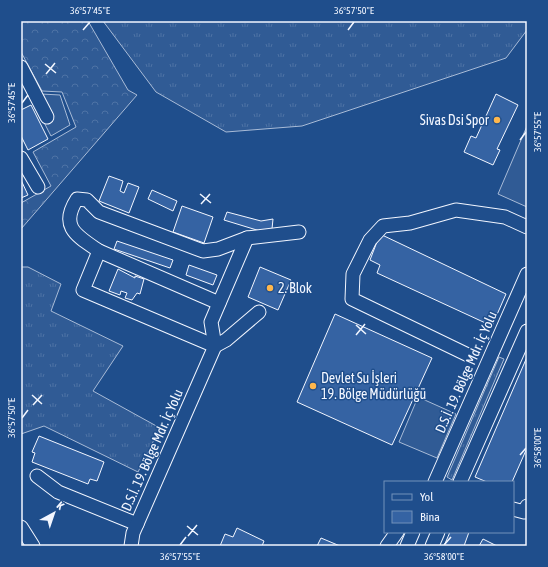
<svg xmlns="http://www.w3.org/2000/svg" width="548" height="567" viewBox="0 0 548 567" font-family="'Asap Condensed',sans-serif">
<defs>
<pattern id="grass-tufts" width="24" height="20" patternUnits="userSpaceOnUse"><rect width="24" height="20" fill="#305b95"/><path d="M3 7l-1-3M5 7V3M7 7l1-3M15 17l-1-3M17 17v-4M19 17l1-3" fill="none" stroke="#4e73a5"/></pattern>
<pattern id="forest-crowns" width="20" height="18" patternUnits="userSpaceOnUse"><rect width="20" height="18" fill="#305b95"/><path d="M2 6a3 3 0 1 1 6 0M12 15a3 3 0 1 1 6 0" fill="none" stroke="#4e73a5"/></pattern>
</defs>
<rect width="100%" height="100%" fill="#1f4e8c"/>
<g fill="url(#grass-tufts)" stroke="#a8bbd7">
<path d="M103 21H527V30L506 58 302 126 226 132 156 92Z"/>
<path d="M21 267H28L61 284 51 311 123 346 93 391 160 428 138 472 44 426 21 434Z"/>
<path d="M499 357 504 359 452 480 447 477Z"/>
</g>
<path fill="url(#forest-crowns)" stroke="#a8bbd7" d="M21 21H88L128 90 137 95 21 229V203L51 186 33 152 76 127 62 92 42 91 21 52Z"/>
<g fill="#305b95" stroke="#a8bbd7">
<path d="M41 94 60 95 70 125 51 136 32 99Z"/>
<path d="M527 126V207L498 194Z"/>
<path d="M418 397 456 414 437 458 399 442Z"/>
</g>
<g fill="#3563a3" stroke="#f2f6ff">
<path d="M496 94 518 105 497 149 500 150 493 165 464 152 471 136 476 138Z"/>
<path d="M31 105 48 139 28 150 21 136V110Z"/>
<path d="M109 176 123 181 120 191 124 193 128 183 139 187 129 213 99 201Z"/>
<path d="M21 180 28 195 21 198Z"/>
<path d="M152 190 177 201 173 211 148 199Z"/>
<path d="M182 206 213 217 204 243 173 232Z"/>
<path d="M227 212 261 221 273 219 272 229 260 231 224 220Z"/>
<path d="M380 234 506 294 492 326 377 273 380 265 370 260Z"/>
<path d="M117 241 173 260 170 268 114 249Z"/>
<path d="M189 265 217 275 213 285 186 275Z"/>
<path d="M260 267 291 280 278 310 248 297Z"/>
<path d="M118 269 135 278V276L144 279 140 294 137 293 132 300 125 298 127 293 121 291 120 295 109 291Z"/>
<path d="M335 314 432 358 392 445 297 402Z"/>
<path d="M527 357V448L512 482H487L475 477Z"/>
<path d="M39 436 104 462 97 481 90 479 88 484 32 462 35 453 32 452Z"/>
<path d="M237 528 264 541 262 546H220L225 534 233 537Z"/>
<path d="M450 532H469L464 546H444Z"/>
<path d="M321 538 340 546H317Z"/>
<path d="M483 539 497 546H479Z"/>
</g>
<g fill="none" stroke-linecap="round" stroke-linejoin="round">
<defs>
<g id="minor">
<path d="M21 67 47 117"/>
<path d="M21 158 38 187"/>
<path d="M99 251 83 290 215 346 226 340 259 312"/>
<path d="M219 303 99 251C77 236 59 227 77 199L87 200 99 212 203 251 218 249 247 238 299 232"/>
<path d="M468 355 352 299 353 274 370 240 383 226 410 223 456 210 505 217 527 227"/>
<path d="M37 476 58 492 137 524"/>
<path d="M435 482 527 274"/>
<path d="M460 482 527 331"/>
<path d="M513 509 524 512 527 506"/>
<path d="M21 527 33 546"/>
<path d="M131 546 133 533 215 346 211 322 247 238"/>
<path d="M387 546 397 532"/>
<path d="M407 546 413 532"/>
<path d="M432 546 438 532"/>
</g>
</defs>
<use href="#minor" stroke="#f2f6ff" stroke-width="15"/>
<use href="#minor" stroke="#1f4e8c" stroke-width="13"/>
</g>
<path fill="none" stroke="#f2f6ff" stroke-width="1.5" d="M83 30 90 22M348 30 354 22M45 64 56 73M46 74 55 63M22 103 28 95M520 140 526 132M200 194 211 203M201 204 210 194M356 325 366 334M356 335 365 324M32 395 42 404M33 405 42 395M22 418 28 410M520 455 526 448M187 526 198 535M188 536 197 525M180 545 186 537M444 545 451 537"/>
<g fill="#ffb74d" stroke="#1f4e8c" stroke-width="1.5">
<circle cx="497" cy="120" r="4"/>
<circle cx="270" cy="288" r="4"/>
<circle cx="313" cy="386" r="4"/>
</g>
<g text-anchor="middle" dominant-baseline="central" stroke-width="3" stroke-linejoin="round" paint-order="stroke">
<g font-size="14" fill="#f2f6ff" stroke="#1f4e8c" text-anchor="start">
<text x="489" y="120" text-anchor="end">Sivas Dsi Spor</text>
<text x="278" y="288">2. Blok</text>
<text x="321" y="378">Devlet Su İşleri<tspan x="321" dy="16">19. Bölge Müdürlüğü</tspan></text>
</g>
<g font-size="14" fill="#f2f6ff" stroke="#1f4e8c">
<text transform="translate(466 372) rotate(-66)">D.S.İ. 19. Bölge Mdr. İç Yolu</text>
<text transform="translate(152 450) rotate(-66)">D.S.İ. 19. Bölge Mdr. İç Yolu</text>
</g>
</g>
<rect width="548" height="567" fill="none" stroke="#1f4e8c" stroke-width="44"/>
<rect x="384" y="481" width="130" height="52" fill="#1f4e8c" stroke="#7391ba"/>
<rect x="392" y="494" width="20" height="6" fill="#1f4e8c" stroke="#7391ba"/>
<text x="420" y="501" font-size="12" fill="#f2f6ff">Yol</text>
<rect x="392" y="511" width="20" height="12" fill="#3563a3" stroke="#7391ba"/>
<text x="420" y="521" font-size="12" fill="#f2f6ff">Bina</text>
<g transform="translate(54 513) rotate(40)" stroke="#1f4e8c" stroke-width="3" paint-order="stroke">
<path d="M0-3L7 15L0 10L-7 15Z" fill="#f2f6ff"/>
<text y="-6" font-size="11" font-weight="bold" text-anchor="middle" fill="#f2f6ff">K</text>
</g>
<rect x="22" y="22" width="504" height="523" fill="none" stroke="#f2f6ff" stroke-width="1.5"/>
<g font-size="10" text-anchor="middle" fill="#f2f6ff">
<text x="90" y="14">36°57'45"E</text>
<text x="354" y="14">36°57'50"E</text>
<text transform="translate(11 103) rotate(-90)" y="4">36°57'45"E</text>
<text transform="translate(537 132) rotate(-90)" y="4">36°57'55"E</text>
<text transform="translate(11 418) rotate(-90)" y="4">36°57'50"E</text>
<text transform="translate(537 448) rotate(-90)" y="4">36°58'00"E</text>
<text x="180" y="560">36°57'55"E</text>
<text x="444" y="560">36°58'00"E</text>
</g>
</svg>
